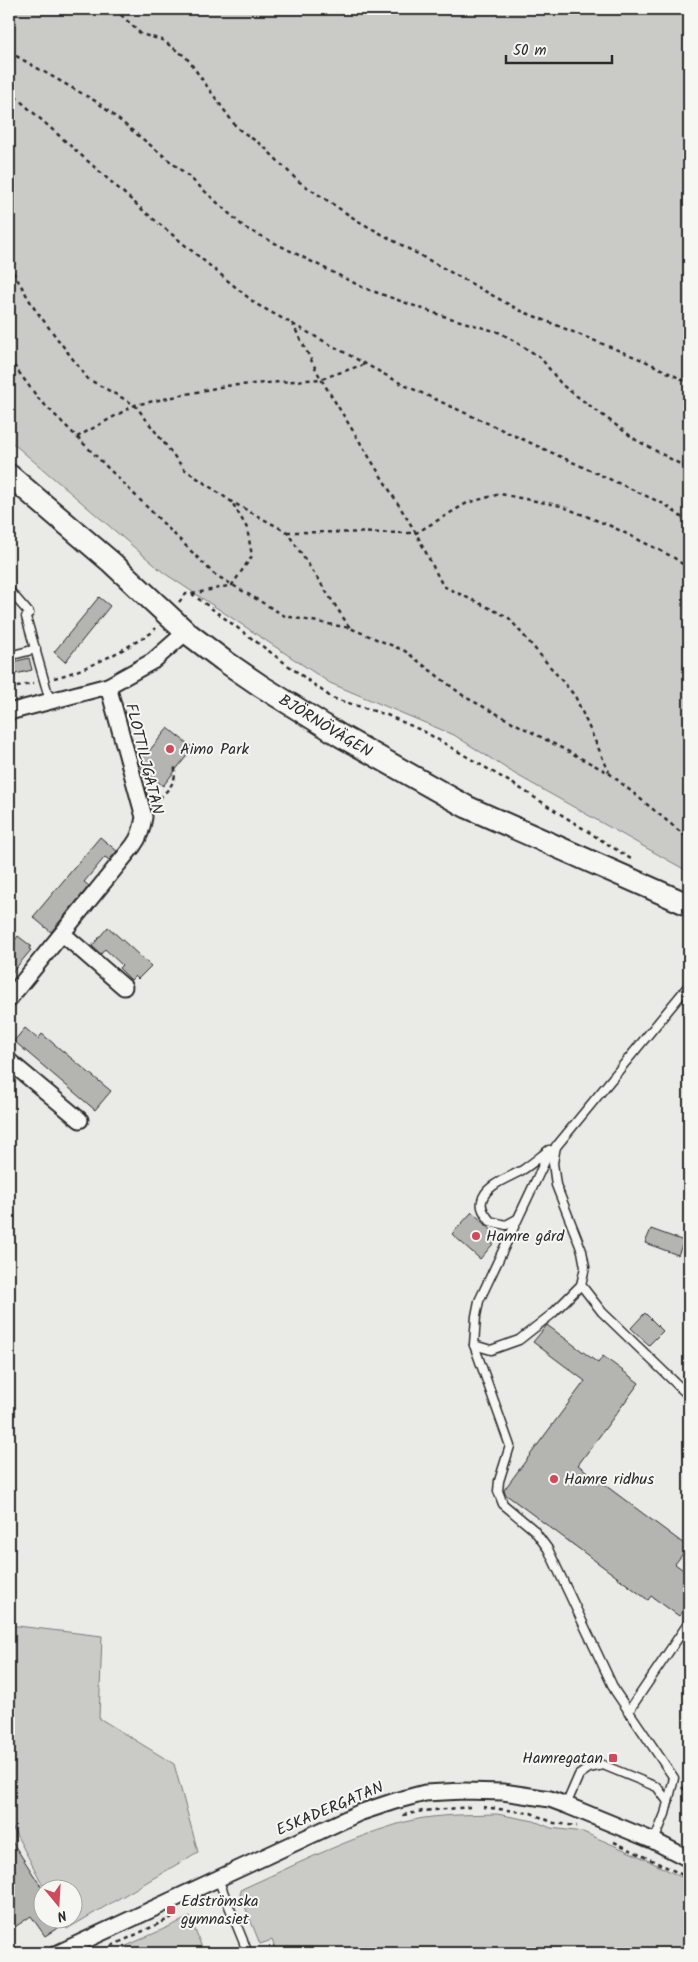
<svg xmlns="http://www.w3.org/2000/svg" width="698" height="1962" viewBox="0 0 698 1962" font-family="Kalam,sans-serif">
<rect width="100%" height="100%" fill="#eaeae6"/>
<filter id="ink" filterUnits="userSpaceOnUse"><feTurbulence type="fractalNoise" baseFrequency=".02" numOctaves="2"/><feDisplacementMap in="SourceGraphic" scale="10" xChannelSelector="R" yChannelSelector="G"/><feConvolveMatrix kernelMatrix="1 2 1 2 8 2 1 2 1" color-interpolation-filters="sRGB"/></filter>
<g filter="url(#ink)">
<g fill="#cacac7" stroke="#7a7a79">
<path d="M9 9H689V872L515 774 454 735 330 683 164 573 9 440Z"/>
<path d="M9 1625 102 1636 99 1718 174 1764 198 1852 67 1929 62 1920H72V1890L45 1889 9 1821Z"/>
<path d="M497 1814 534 1821 551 1828 583 1832 643 1858 689 1881V1953H277L272 1940 260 1944 240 1894 242 1889C293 1866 344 1840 398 1824 429 1814 464 1815 497 1814Z"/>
<path d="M190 1917 204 1953H110H111Z"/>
</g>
<g fill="#b4b4b1" stroke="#2b2b2b">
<path d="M99 597 110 606 65 662 54 652Z"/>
<path d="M29 658 32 670 16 674 13 662Z"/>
<path d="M168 728 193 748 163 786 140 767 139 763Z"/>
<path d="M100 837 117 851 109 860 105 857 84 882 89 886 51 932 33 917Z"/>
<path d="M108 927 151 966 138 979 135 976 131 980 119 968 122 965 105 949 101 954 92 946Z"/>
<path d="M18 936 31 946 29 949 31 950 9 976V948Z"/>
<path d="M25 1028 38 1039 42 1034 111 1091 95 1110 14 1041Z"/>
<path d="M472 1212 499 1237 480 1259 452 1234Z"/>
<path d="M651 1229 684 1241 678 1255 645 1243Z"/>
<path d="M645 1313 663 1331 649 1345 631 1328Z"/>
<path d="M547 1325 598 1363 603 1356 639 1383 578 1465 688 1547 675 1564 689 1574V1601L679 1616 651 1596 648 1600 505 1494 504 1490 585 1381 533 1342Z"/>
<path d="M9 1837 42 1888V1920H70L45 1936 31 1916 9 1931Z"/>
</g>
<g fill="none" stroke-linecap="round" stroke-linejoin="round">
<defs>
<g id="lane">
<path d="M9 590 29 613"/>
<path d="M26 617 50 701"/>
<path d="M9 656 36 649"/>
<path d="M517 1219 506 1225 490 1221C486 1215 480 1209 482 1201 485 1184 512 1177 524 1169 533 1163 541 1156 549 1150"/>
<path d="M581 1285 602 1312 689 1396"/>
<path d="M474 1345 491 1350 519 1340 552 1314 581 1285 585 1267 582 1251 556 1185 553 1163 556 1146"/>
<path d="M628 1712 689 1622"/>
<path d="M566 1805 579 1775 589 1768 603 1765 657 1787 668 1802"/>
<path d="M654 1841 665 1814 674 1778 615 1691 548 1549 534 1530 503 1504 498 1491 499 1481 510 1446 474 1345 476 1316 479 1301 546 1159 689 985"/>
<path d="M218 1879 248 1953"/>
</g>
<g id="street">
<path d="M9 712 108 686 153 661 186 632"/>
<path d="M63 934 124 987"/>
<path d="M9 999 133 846C140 837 142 828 144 817L108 686"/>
<path d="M9 1061 80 1120"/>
<path d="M58 1953 359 1813 395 1801 425 1793 464 1791 503 1792 550 1799 566 1805 654 1841 689 1859"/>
</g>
<g id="secondary">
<path id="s1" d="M9 475 111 562 186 632 223 660 261 686 341 736 467 807 689 905"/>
</g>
</defs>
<use href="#lane" stroke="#2b2b2b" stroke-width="11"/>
<use href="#street" stroke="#2b2b2b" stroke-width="19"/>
<use href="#secondary" stroke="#2b2b2b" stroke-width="25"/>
<g stroke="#2b2b2b" stroke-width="2.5" stroke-dasharray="4 4" stroke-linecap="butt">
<path d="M115 9 141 34 162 40 186 57 237 128 263 146 298 181 358 221 519 310 645 361 689 383"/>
<path d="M9 52 97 102 186 174 245 228 364 288 440 315 501 333 540 357 562 385 636 440 689 469"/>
<path d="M9 91 145 212 256 304 402 384 666 505 689 523"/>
<path d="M9 265 34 308 88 379 135 405 184 469 232 502 287 532 350 628"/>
<path d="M292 323 321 379 416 533 443 586 508 617 575 696 609 772"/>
<path d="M9 359 38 398 214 574 285 616 350 628 405 651 465 697 609 773 689 839"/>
<path d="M77 437 135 405 225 386 321 379 365 364"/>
<path d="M287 532 416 533 467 503 500 494 561 506 613 527 673 557 689 569"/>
<path d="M192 594 232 585 252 556 247 528 233 504"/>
<path d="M179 602 186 594H192L332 698 387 715 425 732 515 785 631 859"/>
<path d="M54 678C89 669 120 652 151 633L156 628"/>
<path d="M9 689 34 683"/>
<path d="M154 804C166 791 179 783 174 764"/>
<path d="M682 1787 689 1797"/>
<path d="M483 1807 531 1813 554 1823 577 1826"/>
<path d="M403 1815 423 1811 470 1807"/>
<path d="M614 1842 689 1878"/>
<path d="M97 1953 177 1915"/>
</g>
<use href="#lane" stroke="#f6f6f2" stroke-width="8"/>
<use href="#street" stroke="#f6f6f2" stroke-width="15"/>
<use href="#secondary" stroke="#f6f6f2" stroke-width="21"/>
</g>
</g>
<g fill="#d1495b" stroke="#f6f6f2" stroke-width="2">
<circle cx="170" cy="749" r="5"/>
<circle cx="476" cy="1236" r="5"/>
<circle cx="554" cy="1479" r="5"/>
<rect x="608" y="1753" width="10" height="10" rx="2.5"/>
<rect x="166" y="1905" width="10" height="10" rx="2.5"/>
</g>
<g text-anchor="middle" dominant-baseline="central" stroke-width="4" stroke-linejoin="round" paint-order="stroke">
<g font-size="16" fill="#2b2b2b" stroke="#f6f6f2">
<text stroke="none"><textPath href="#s1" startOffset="405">BJÖRNÖVÄGEN</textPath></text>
<text transform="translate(144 759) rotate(76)">FLOTTILJGATAN</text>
<text transform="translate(330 1809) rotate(-23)">ESKADERGATAN</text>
</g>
<g font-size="16" fill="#2b2b2b" stroke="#f6f6f2" text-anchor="start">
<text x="180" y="749">Aimo Park</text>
<text x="486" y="1236">Hamre gård</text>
<text x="564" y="1479">Hamre ridhus</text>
<text x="603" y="1758" text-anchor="end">Hamregatan</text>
<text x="181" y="1901">Edströmska<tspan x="181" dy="18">gymnasiet</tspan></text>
</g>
</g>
<rect width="698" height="1962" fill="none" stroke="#f6f6f2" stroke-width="30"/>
<rect x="15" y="15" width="668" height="1932" fill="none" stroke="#2b2b2b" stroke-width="2" filter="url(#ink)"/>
<g transform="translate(58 1904) rotate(162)"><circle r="24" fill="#f6f6f2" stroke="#a5a5a2"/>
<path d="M0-4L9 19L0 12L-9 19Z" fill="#d1495b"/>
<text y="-8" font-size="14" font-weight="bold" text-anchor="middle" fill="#2b2b2b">N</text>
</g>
<path d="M506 55v8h106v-8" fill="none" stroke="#2b2b2b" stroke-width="2.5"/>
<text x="513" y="55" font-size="15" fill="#2b2b2b" stroke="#f6f6f2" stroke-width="4" paint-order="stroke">50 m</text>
</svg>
